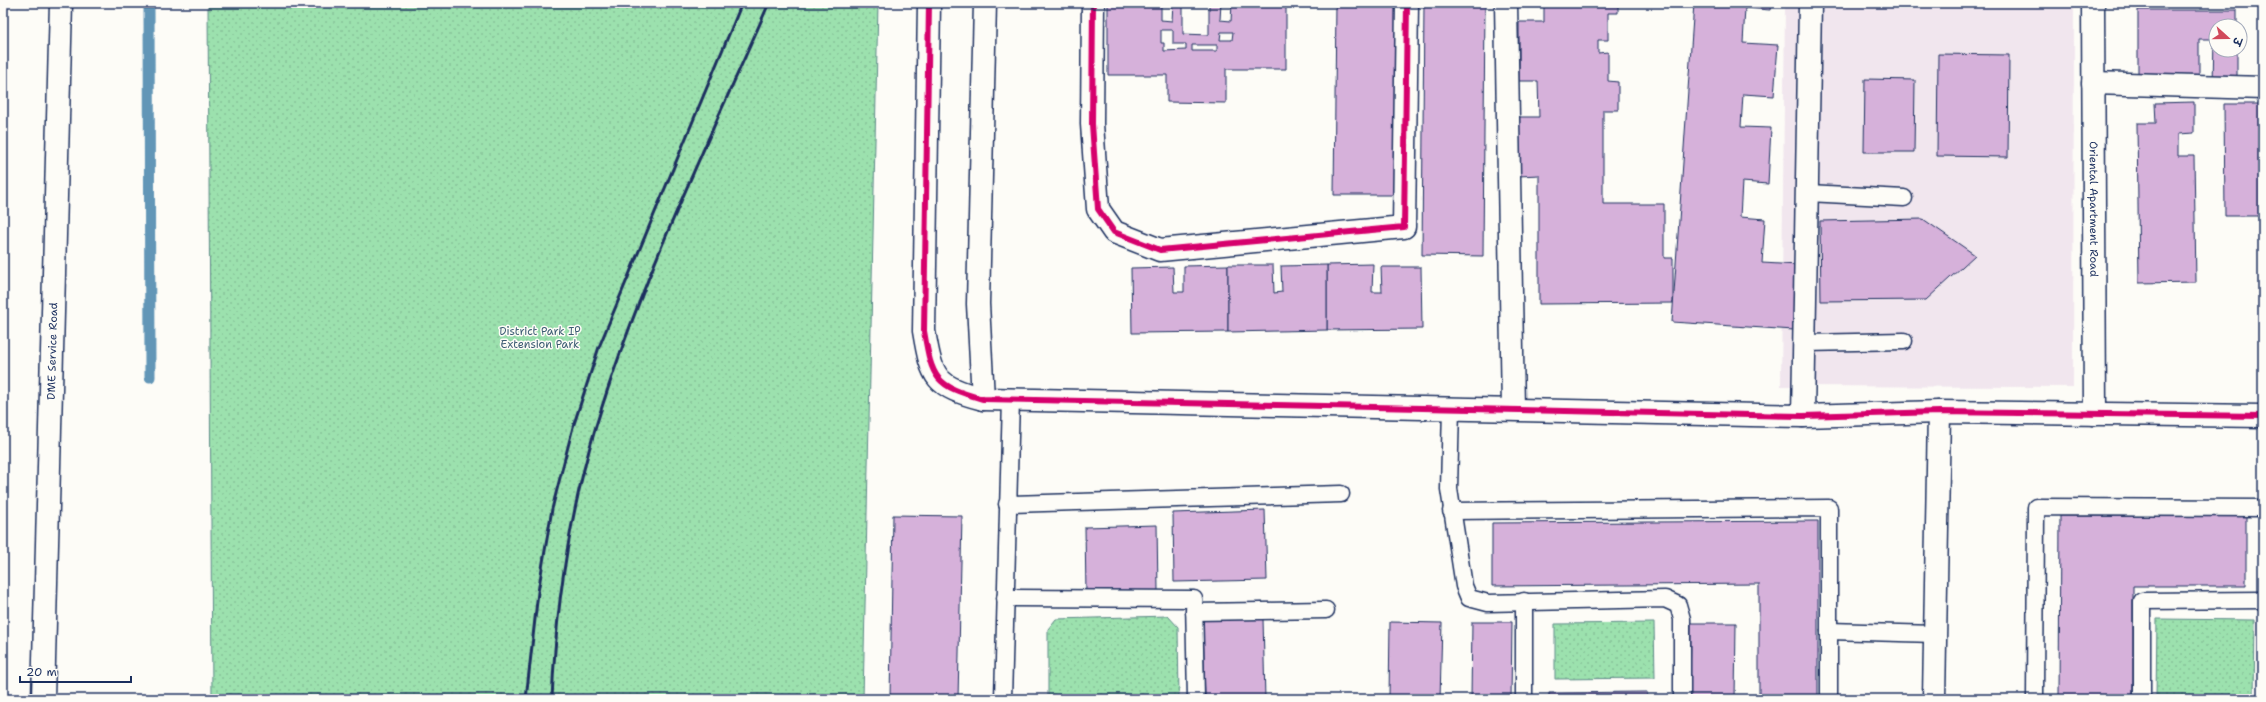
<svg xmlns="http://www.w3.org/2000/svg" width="2266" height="702" viewBox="0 0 2266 702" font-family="'Shantell Sans','Playpen Sans Deva',sans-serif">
<defs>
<pattern id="park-dots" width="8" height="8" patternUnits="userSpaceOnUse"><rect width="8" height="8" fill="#9ce1ae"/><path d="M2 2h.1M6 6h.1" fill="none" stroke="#86c198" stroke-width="1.8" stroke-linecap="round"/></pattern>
</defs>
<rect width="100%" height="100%" fill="#fdfcf7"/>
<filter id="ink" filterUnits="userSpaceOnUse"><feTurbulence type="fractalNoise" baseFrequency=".025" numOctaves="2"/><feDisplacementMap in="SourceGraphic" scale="8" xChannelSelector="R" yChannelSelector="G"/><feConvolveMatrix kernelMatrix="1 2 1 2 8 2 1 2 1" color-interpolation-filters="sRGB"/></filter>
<g filter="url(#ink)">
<path fill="#f1e6ee" d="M1785 3H2074L2073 387 1781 386Z"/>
<g fill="url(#park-dots)" stroke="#5c8886">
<path d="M208 3H878L863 699H212Z"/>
<path d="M1168 616 1178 627 1179 699H1048V629L1056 619Z"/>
<path d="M2157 619 2255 620 2254 699H2156Z"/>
<path d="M1654 623 1655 678 1555 679V624Z"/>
</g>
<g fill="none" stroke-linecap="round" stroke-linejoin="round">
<path stroke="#6296b7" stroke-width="11" d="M149 3 150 377"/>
</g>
<g fill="#d6b1da" stroke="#1b2f5e" fill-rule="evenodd">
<path d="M1108 3H1161V20L1172 21 1173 3H1183V34L1209 35V3H1221L1220 20 1231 21 1232 3H1286V69H1226V103L1167 102V75H1108ZM1161 30H1173V44H1186V50L1164 51V43H1161ZM1221 32H1233L1232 40H1220ZM1192 45H1217V51H1192Z"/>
<path d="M1336 3H1397L1395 195H1334Z"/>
<path d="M1424 3H1485L1483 256 1422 255Z"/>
<path d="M1544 3H1618V13H1608V40H1598V53L1608 52V81L1618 82V110H1603V204H1664V258H1673V303L1539 304V175L1519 176V117H1539L1538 81H1519V22H1544Z"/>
<path d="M1694 3H1771L1770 10 1745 8 1743 43 1778 45 1774 96 1743 94 1741 127 1771 128 1768 184 1742 182 1740 217 1765 219 1762 263 1798 265 1794 330 1672 322Z"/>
<path d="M2138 10H2237V26H2216V50H2237V83H2213L2214 39H2199V83H2138Z"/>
<path d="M1938 54 2009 55 2008 157 1937 156Z"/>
<path d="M1865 79 1915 80 1914 152H1864Z"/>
<path d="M2194 102V133L2178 134V156H2194L2196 282 2139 283 2137 123H2156L2155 103Z"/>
<path d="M2224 104H2263V216H2225Z"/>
<path d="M1923 219 1975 255 1926 300 1821 301 1820 221Z"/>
<path d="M1373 264 1372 292H1382L1381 267H1421L1422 329 1327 330V265Z"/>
<path d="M1228 265V332L1132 333 1131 268 1173 267 1174 292H1184V266Z"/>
<path d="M1228 265H1273L1274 293 1282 292 1281 266 1327 265V330L1228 332Z"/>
<path d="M1265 510 1267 580 1174 582 1173 513Z"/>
<path d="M893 515 962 516 958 699H890Z"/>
<path d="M2060 516H2246V586H2133V699H2059Z"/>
<path d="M1818 521V699H1759V584L1492 586V523Z"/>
<path d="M1157 525 1158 591 1086 594 1085 527Z"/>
<path d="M1263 619 1265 699H1205L1203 620Z"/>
<path d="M1390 622 1442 623 1440 699H1389Z"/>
<path d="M1472 622H1512L1511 699H1471Z"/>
<path d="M1691 623H1736L1735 699H1690Z"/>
<path d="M1647 692V699H1549V693Z"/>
</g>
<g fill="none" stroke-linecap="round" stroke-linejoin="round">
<defs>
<g id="lane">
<path d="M1808 193 1904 198"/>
<path d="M1806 343 1904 341"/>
<path d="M1451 408 1449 489 1464 586 1469 598 1488 603 1665 599 1678 605 1682 619V699"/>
<path d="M1007 504 1341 494"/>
<path d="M1451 511 1829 508V699"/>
<path d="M1005 598 1194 599 1196 699"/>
<path d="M1194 612 1326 610"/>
<path d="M1829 631 1935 634"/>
<path d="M1003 699 1011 399"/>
<path d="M1524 699V601"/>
<path d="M2035 699 2036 507 2263 508"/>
<path d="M2142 699V601L2263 600"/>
</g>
<g id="street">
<path d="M1093 3 1092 124 1098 209 1114 232 1160 250 1404 227 1407 3"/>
<path d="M1506 3 1513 409"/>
<path id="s1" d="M2093 3 2095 414"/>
<path d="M2093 83 2263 88"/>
<path d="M1803 416 1810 3"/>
<path d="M1934 699 1939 412"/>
</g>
<g id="secondary">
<path d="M929 3 924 331C932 379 935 386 983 399L1803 416 1939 412 2263 416"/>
<path d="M983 399 978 304 985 3"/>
<path id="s2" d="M43 699 61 3"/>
</g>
</defs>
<use href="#lane" stroke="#1b2f5e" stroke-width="19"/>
<use href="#street" stroke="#1b2f5e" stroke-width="25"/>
<use href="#secondary" stroke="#1b2f5e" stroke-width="25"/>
<use href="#lane" stroke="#fdfcf7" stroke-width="16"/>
<use href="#street" stroke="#fdfcf7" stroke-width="22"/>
<use href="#secondary" stroke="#fdfcf7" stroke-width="22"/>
<g stroke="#1b2f5e" stroke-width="3">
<path d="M526 699 538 592 552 509 573 427 599 347 742 3"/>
<path d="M552 699C556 607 569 515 596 426 640 281 708 142 769 3"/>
</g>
<defs>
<g id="cycleway">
<path d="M929 3 924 331C932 379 935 386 983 399L1803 416 1939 412 2263 416"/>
<path d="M1093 3 1092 124 1098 209 1114 232 1160 250 1404 227 1407 3"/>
</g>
</defs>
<use href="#cycleway" stroke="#fdfcf7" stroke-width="8"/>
<use href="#cycleway" stroke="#d6006c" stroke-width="6"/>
</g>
</g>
<g text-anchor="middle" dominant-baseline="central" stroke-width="3" stroke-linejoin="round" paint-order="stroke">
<g font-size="11" fill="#1b2f5e" stroke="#fdfcf7">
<text stroke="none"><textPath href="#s1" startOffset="206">Oriental Apartment Road</textPath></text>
<text stroke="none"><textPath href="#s2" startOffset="348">DME Service Road</textPath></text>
</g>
<g font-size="11" fill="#3b5c72" stroke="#fdfcf7">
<text x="540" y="331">District Park IP<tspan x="540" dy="13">Extension Park</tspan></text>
</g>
</g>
<rect width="2266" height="702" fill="none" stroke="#fdfcf7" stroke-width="16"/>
<rect x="8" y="8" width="2250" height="686" fill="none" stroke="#1b2f5e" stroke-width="1.5" filter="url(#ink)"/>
<g transform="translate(2228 38) rotate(111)"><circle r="19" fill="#fdfcf7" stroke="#a3aaba"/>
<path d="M0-3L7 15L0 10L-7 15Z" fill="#d1495b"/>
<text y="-6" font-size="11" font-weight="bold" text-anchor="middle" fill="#1b2f5e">उ</text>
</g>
<path d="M20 676v6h111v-6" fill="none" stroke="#1b2f5e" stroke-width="2"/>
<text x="26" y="676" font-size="12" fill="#1b2f5e" stroke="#fdfcf7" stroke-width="3" paint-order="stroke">20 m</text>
</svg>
